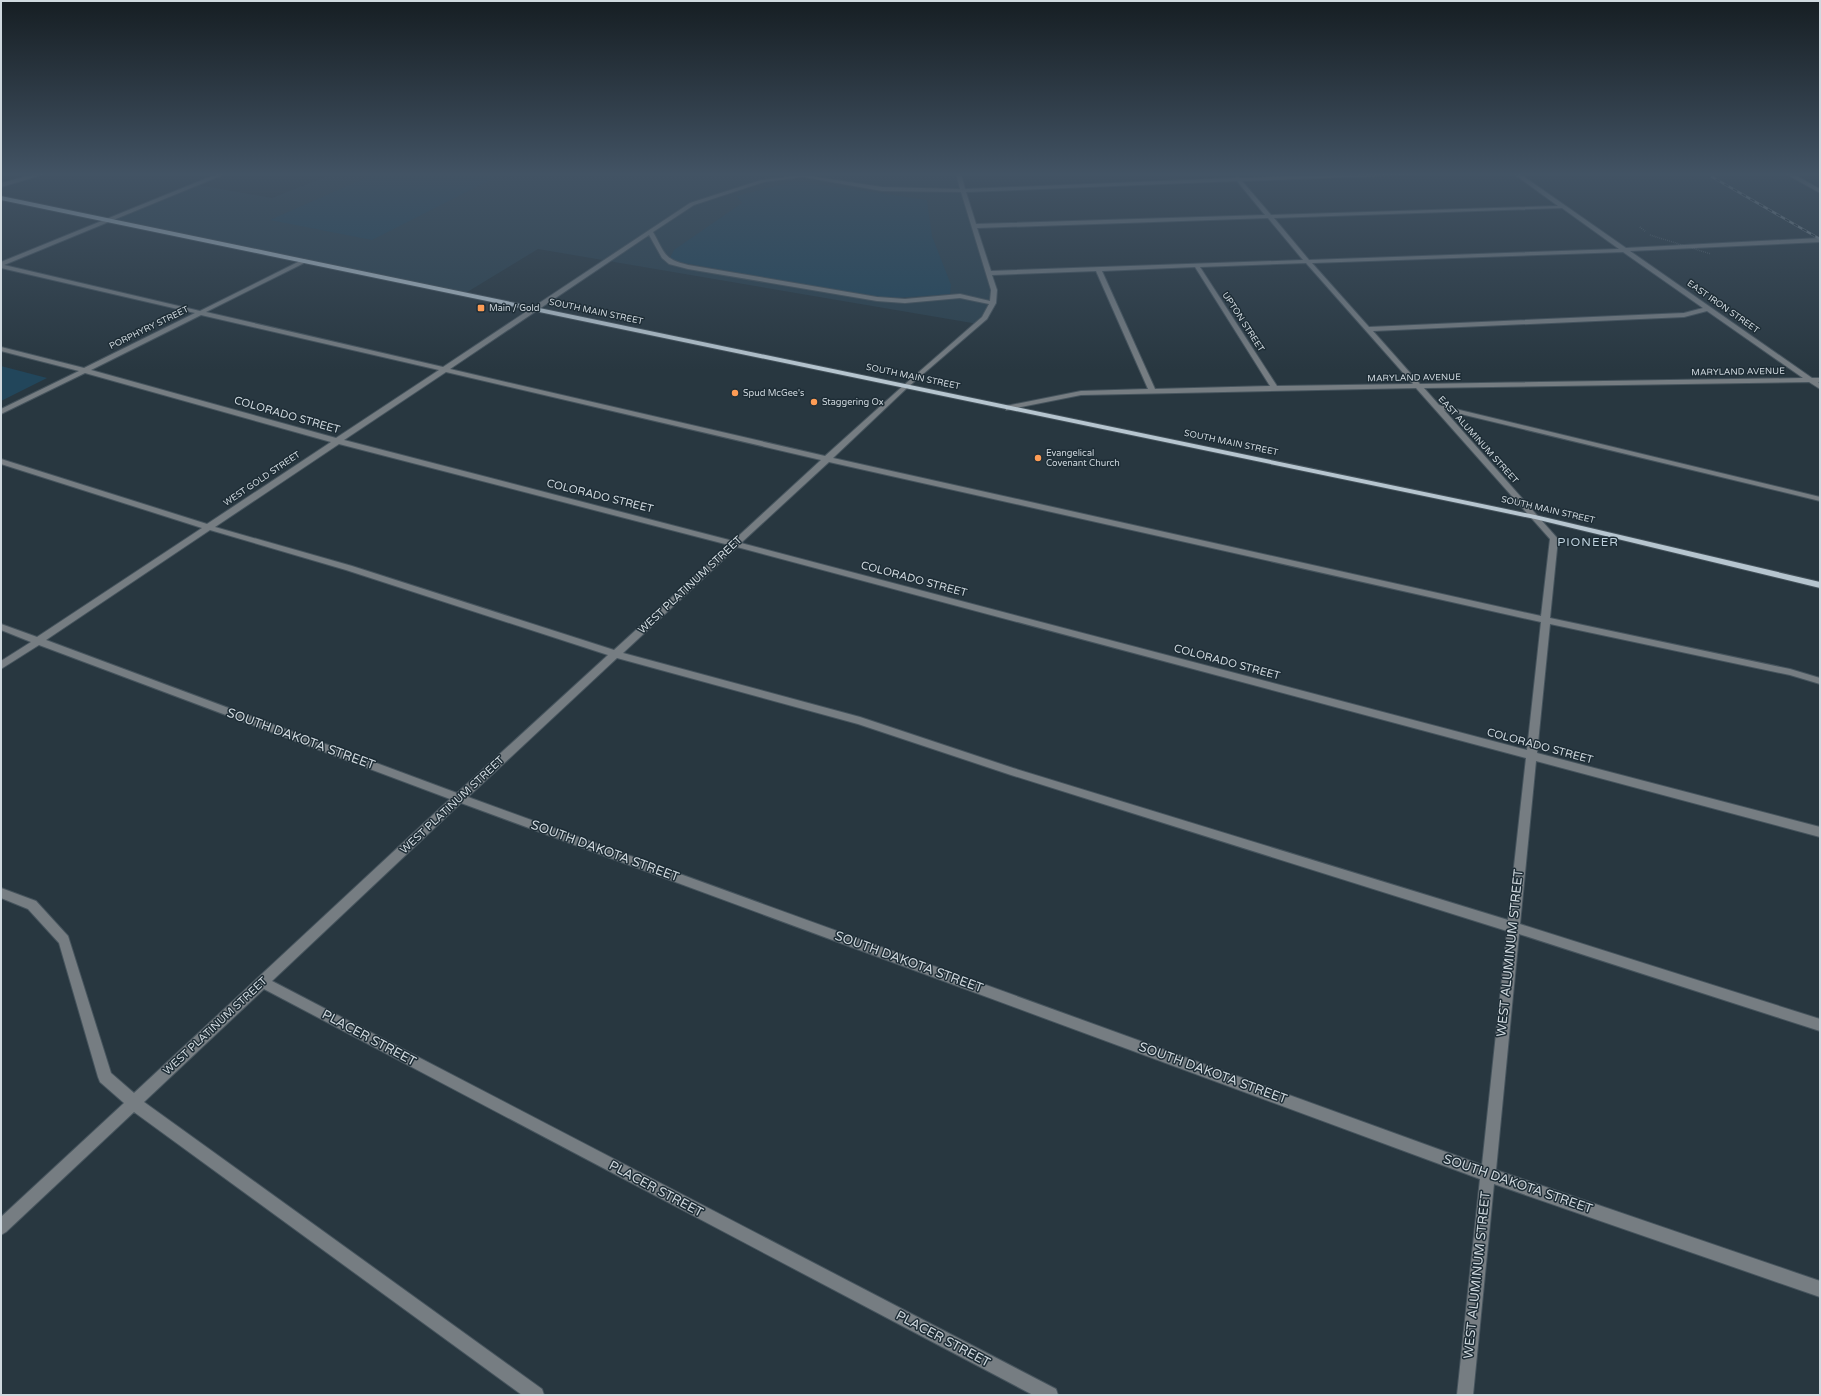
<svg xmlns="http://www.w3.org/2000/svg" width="1821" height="1396" viewBox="0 0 1821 1396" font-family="'Varela Round',sans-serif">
<rect width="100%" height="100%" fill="#283740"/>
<path fill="#2c424f" d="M330 175H958L984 257 993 303 978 324 538 249 464 294 110 220 198 185 272 198Z"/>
<g fill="#22465b">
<path d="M372 175V174L500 175 372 240 270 220Z"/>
<path d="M795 181 927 200 932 236 951 285 950 294 880 299 669 260 674 250 742 203 737 196Z"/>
<path d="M1 366 47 378 1 401Z"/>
</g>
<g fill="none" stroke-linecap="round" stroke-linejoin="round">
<defs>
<g id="minor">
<path d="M35 174H45L1 187V183Z"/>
<path d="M217 174H225L4 265 200 311 304 259 306 260V262L206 312 443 367 690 203 761 180 803 175 882 187 960 189 956 174H961L965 189 1235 178 1237 177 1240 178 1363 174H1431L1242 181 1271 215 1558 206 1514 174H1520L1626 248 1820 238V242L1630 251 1812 378H1820V382H1818L1820 384V389L1809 382 1424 388 1439 405 1820 497V501L1444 410 1558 539 1550 618 1790 669 1820 678V684L1790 675 1550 624 1537 753 1820 827V837L1536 761 1520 924 1820 1019V1031L1519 934 1496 1170 1820 1281V1297L1494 1184 1473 1395H1457L1480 1179 461 803 272 981 1056 1389 1058 1395H1033L264 989 144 1102 542 1389 544 1395H522L134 1112 6 1232 1 1235V1217L124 1103 100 1082 98 1077 59 943 28 909 1 898V888L36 901 68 936 111 1073 134 1093 450 799 39 645 1 669V661L31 642 1 630V624L37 637 202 528 1 464V459L207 524 331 442 85 373 1 414V409L79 371 1 351V347L84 368 195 313 1 268V262ZM803 177 882 191 961 192 991 290 990 301 960 294 905 299 877 297 688 265C663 259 665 253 653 232L694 205 764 182ZM1237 181 1265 215 976 224 966 192ZM1562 208 1619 249 1309 260 1274 218ZM1268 218 1303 260 991 271 977 228ZM649 235 662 258 669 264 688 269 877 301 905 303 960 298 989 304 982 317 904 385 825 456 450 369ZM1623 252 1703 308 1684 313 1369 327 1312 263ZM1306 263 1413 384 1277 386 1200 267ZM1195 267 1270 386 1155 389 1102 271ZM1096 271 1148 389 1081 391 1006 406V410L1081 395 1416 388 1550 539 1541 616 833 458 908 387 987 319 996 303 997 290 992 275ZM1707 311 1803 378 1420 384 1373 331 1684 317ZM201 315 439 370 336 438 91 370ZM446 372 821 460 733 541 344 440ZM339 444 729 545 614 650 352 566 215 527ZM829 462 1541 622 1527 750 741 543ZM210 530 346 570 608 655 457 793 46 640ZM737 547 1526 758 1508 920 1013 768 860 717 623 653ZM617 658 858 724 1011 775 1507 931 1482 1165 468 797Z"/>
<path d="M1786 174H1793L1820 189V193Z"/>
</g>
<path id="major" d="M1 196 1535 515 1820 582V588L1535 519 1 200Z"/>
</defs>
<use href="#minor" stroke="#46545d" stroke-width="2"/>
<use href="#major" stroke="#46545d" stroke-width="2"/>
<path stroke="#6f7b83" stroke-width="1.5" stroke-dasharray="0.5 1.5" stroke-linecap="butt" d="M1640 227 1646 232"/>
<use href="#minor" fill="#767d82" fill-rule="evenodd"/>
<use href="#major" fill="#b6c5cf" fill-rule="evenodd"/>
<defs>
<path id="rail" d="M1707 174 1820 239"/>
</defs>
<use href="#rail" stroke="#808c93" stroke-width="2.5"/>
<use href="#rail" stroke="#1e2d36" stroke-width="1.5" stroke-dasharray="5" stroke-linecap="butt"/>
<path stroke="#6f7b83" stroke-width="1.5" stroke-dasharray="0.5 1.5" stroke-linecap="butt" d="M1650 235 1711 254"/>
</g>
<linearGradient id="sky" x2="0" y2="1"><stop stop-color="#161e23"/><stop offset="0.47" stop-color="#425364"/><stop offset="1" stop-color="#425364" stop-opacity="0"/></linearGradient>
<rect width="1821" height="370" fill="url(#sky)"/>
<g fill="#fd9c55" stroke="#1e2d36" stroke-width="1.5">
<rect x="477" y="304" width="8" height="8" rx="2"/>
<circle cx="735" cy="393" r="4"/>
<circle cx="814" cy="402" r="4"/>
<circle cx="1038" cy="458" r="4"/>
</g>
<g text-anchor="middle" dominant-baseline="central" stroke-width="3" stroke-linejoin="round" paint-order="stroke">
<g font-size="9" fill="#d0d9df" stroke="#1e2d36">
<text transform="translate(1723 307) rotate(35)">EAST IRON STREET</text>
<text transform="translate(596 312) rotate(12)">SOUTH MAIN STREET</text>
<text transform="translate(1243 322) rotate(57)">UPTON STREET</text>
<text transform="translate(149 328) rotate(-26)">PORPHYRY STREET</text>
<text transform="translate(1738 372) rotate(-1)">MARYLAND AVENUE</text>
<text transform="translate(913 377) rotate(12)">SOUTH MAIN STREET</text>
<text transform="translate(1414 378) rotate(-1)">MARYLAND AVENUE</text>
<text transform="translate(1478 440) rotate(48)">EAST ALUMINUM STREET</text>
<text transform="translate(1231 443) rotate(12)">SOUTH MAIN STREET</text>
<text transform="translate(262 479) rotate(-34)">WEST GOLD STREET</text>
<text transform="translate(1548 510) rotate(13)">SOUTH MAIN STREET</text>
</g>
<g font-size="9" fill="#d0d9df" stroke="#1e2d36" text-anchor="start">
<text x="489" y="308">Main / Gold</text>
<text x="743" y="393">Spud McGee's</text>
<text x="822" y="402">Staggering Ox</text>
<text x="1046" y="453">Evangelical<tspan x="1046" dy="10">Covenant Church</tspan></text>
</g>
<g font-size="11" fill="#d0d9df" stroke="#1e2d36">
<text transform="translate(287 415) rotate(16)">COLORADO STREET</text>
<text transform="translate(600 496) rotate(14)">COLORADO STREET</text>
<text transform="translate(914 579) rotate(15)">COLORADO STREET</text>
<text transform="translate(690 585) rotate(-43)">WEST PLATINUM STREET</text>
<text transform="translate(1227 662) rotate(15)">COLORADO STREET</text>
<text transform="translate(1540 746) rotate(15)">COLORADO STREET</text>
<text transform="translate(452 805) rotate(-43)">WEST PLATINUM STREET</text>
<text transform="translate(215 1026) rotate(-43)">WEST PLATINUM STREET</text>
</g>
<g font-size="12" letter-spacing="1" fill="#bed1dd" stroke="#1e2d36">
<text x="1588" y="542">PIONEER</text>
</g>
<g font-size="13" fill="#d0d9df" stroke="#1e2d36">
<text transform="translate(301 739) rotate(20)">SOUTH DAKOTA STREET</text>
<text transform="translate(605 851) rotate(20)">SOUTH DAKOTA STREET</text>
<text transform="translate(1510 953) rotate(-84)">WEST ALUMINUM STREET</text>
<text transform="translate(909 962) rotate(20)">SOUTH DAKOTA STREET</text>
<text transform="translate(369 1038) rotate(28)">PLACER STREET</text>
<text transform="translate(1213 1073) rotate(20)">SOUTH DAKOTA STREET</text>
<text transform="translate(1518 1184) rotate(19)">SOUTH DAKOTA STREET</text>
<text transform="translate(656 1189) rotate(28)">PLACER STREET</text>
<text transform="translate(1477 1275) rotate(-84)">WEST ALUMINUM STREET</text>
<text transform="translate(943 1339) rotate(28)">PLACER STREET</text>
</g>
</g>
<rect width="1821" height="1396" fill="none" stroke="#d0d9df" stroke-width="4"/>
</svg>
